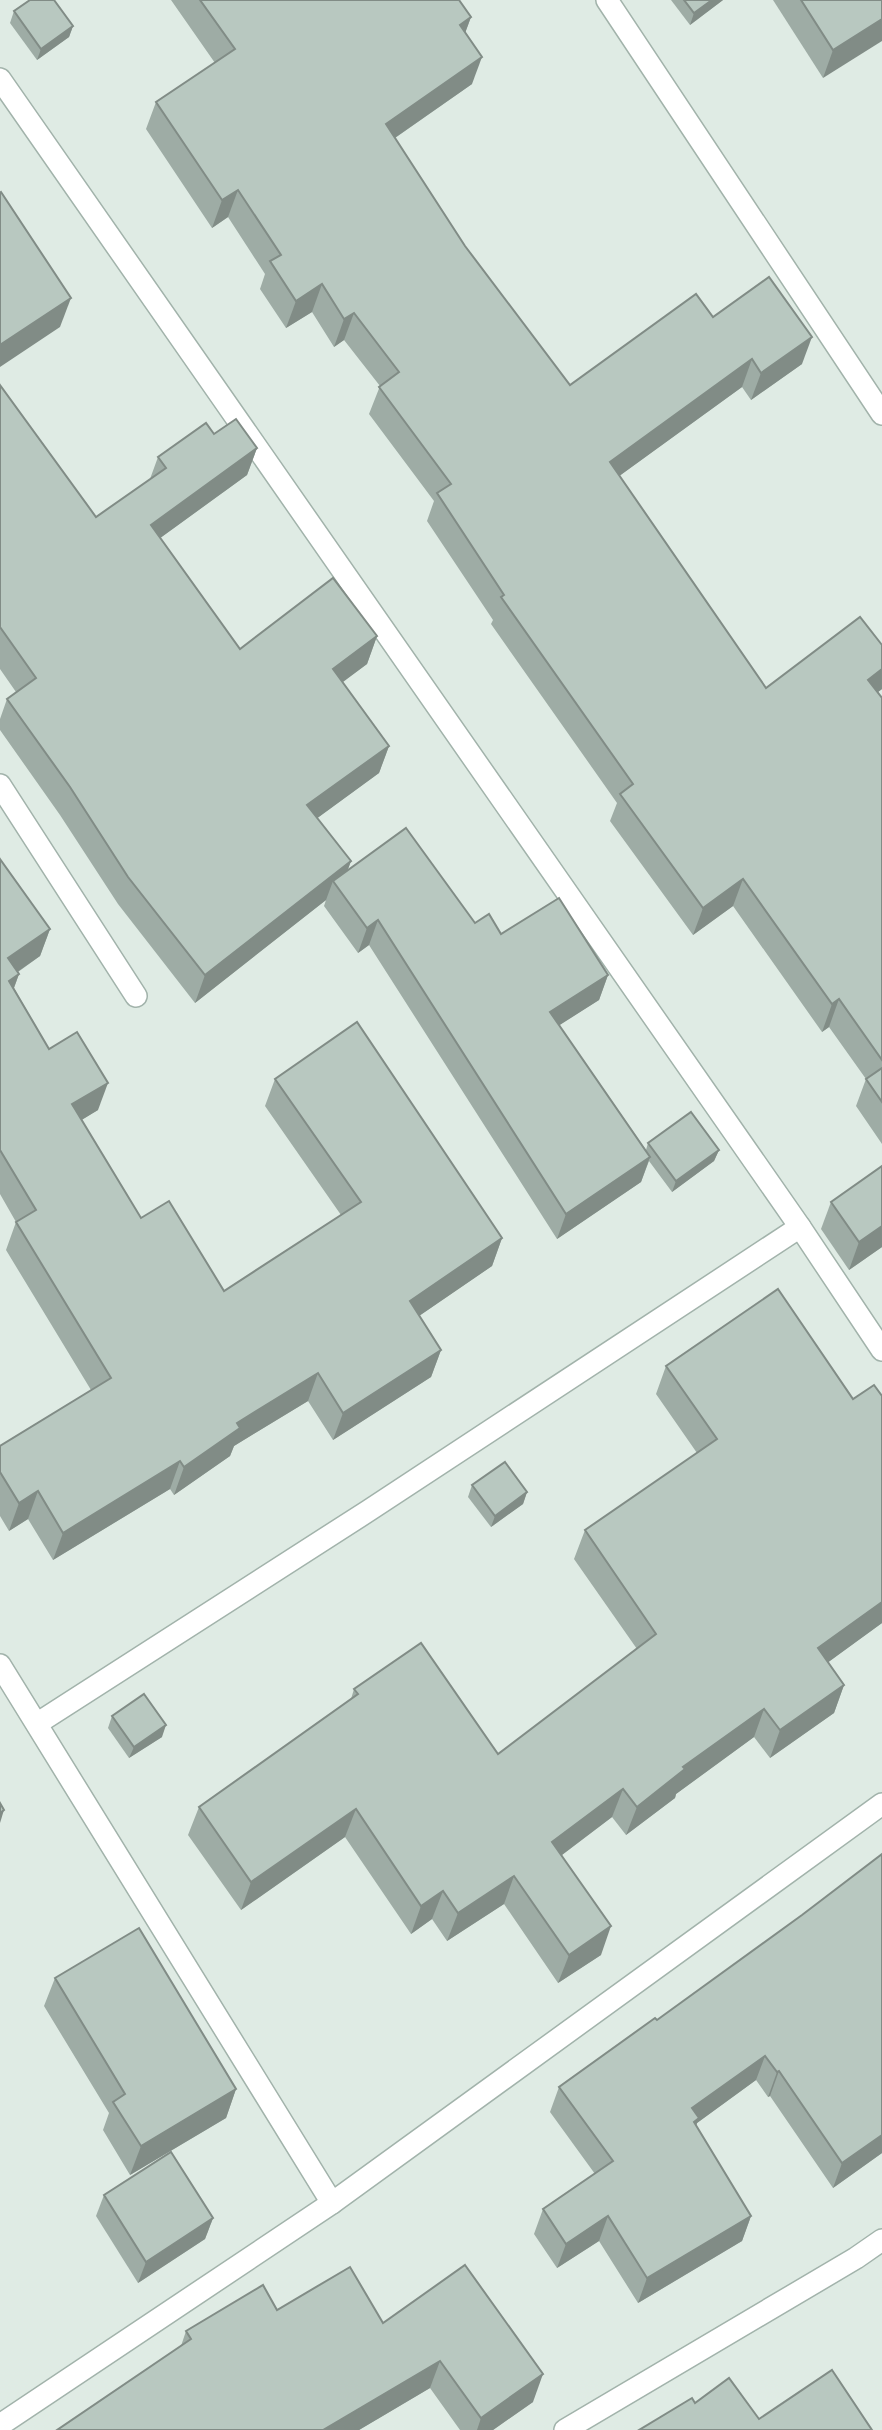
<svg xmlns="http://www.w3.org/2000/svg" width="882" height="2430" viewBox="0 0 882 2430" font-family="'Open Sans',sans-serif">
<rect width="100%" height="100%" fill="#dfebe4"/>
<g fill="none" stroke-linecap="round" stroke-linejoin="round">
<defs>
<g id="minor">
<path d="M607 0 882 414"/>
<path d="M0 79 800 1227 882 1350"/>
<path d="M0 785 136 996"/>
<path d="M0 1665 332 2203"/>
<path d="M38 1723 368 1511 800 1227"/>
<path d="M0 2425 332 2203 882 1804"/>
<path d="M565 2430 856 2258 882 2240"/>
</g>
</defs>
<use href="#minor" stroke="#a2b3ab" stroke-width="24"/>
<use href="#minor" stroke="#fff" stroke-width="21"/>
</g>
<g fill="#9eaca5">
<path d="M171 0H459L471 17 465 33 472 84 395 138 465 246 570 385 713 317 802 364 751 400 742 387 619 476 766 688 882 645V689L878 692 882 698V1144L856 1106 866 1079 829 1027 822 1032 733 906 693 935 610 821 617 803 491 624 493 620 427 521 434 501 369 414 380 386 344 340 334 347 312 312 286 328 260 289 265 274 228 217 212 228 146 129 156 102 215 63Z"/>
<path d="M671 0H723L690 25Z"/>
<path d="M773 0H882L823 78Z"/>
<path d="M14 11 73 26 69 37 37 60 10 23Z"/>
<path d="M0 385 96 517 150 479 158 457 214 434 257 448 247 475 160 538 240 649 377 636 367 664 342 682 389 746 379 773 317 818 351 861 347 871 501 934 608 975 599 1000 559 1025 646 1150 648 1143 719 1150 714 1161 672 1192 649 1161 641 1182 557 1239 369 945 358 953 324 906 326 900 195 1003 118 904 60 815 0 730V719L7 699 16 692 0 669Z"/>
<path d="M0 859 50 929 40 956 18 972 19 974 14 988 49 1049 98 1110 81 1120 141 1218 224 1291 341 1215 265 1106 275 1079 502 1238 492 1266 419 1316 441 1350 431 1377 333 1440 308 1401 234 1446 230 1456 174 1495 170 1489 53 1560 28 1519 9 1531 0 1516V1446L91 1390 6 1250 16 1222 0 1194Z"/>
<path d="M831 1202 882 1247 849 1270 821 1229Z"/>
<path d="M666 1366 853 1399 882 1396V1623L828 1662 844 1685 834 1713 770 1758 754 1737 676 1794 675 1798 626 1835 612 1817 562 1855 601 1955 558 1983 504 1904 447 1941 432 1919 411 1934 345 1837 241 1910 188 1835 199 1807 351 1699 354 1689 498 1754 637 1649 574 1559 585 1530 697 1453 656 1394Z"/>
<path d="M472 1485 527 1492 523 1504 491 1527 468 1497Z"/>
<path d="M112 1716 162 1737 129 1758 108 1728Z"/>
<path d="M882 1854V2153L833 2188 770 2096 768 2097 756 2080 697 2123 696 2126 751 2216 742 2241 638 2303 599 2241 557 2268 534 2234 543 2209 595 2174 550 2112 559 2087 657 2020 802 1915Z"/>
<path d="M55 1978 236 2089 226 2118 130 2175 103 2130 109 2113 44 2006Z"/>
<path d="M104 2195 213 2218 205 2239 138 2283 96 2216Z"/>
<path d="M277 2310 383 2323 533 2402 493 2430H460L430 2388 359 2430H57L181 2346 186 2331Z"/>
</g>
<g fill="#818c86">
<path d="M712 0H723L690 25 694 13Z"/>
<path d="M471 17 461 44 460 25Z"/>
<path d="M882 19V41L823 78 833 50Z"/>
<path d="M73 26 69 37 37 60 41 49Z"/>
<path d="M482 57 472 84 376 151 386 124Z"/>
<path d="M238 190 228 217 212 228 222 200Z"/>
<path d="M322 284 312 312 286 328 296 301Z"/>
<path d="M71 298 60 327 0 367V345Z"/>
<path d="M354 313 344 340 334 347 344 319Z"/>
<path d="M812 337 802 364 751 400 761 373Z"/>
<path d="M752 359 742 387 600 490 610 462Z"/>
<path d="M257 448 247 475 141 552 151 525Z"/>
<path d="M377 636 367 664 323 697 333 669Z"/>
<path d="M882 669V689L858 707 868 680Z"/>
<path d="M389 746 379 773 297 833 307 805Z"/>
<path d="M351 861 341 889 333 881 326 900 195 1003 205 975Z"/>
<path d="M743 879 733 906 693 935 703 908Z"/>
<path d="M378 920 369 945 358 953 367 928Z"/>
<path d="M50 929 40 956 0 984 8 958Z"/>
<path d="M19 974 9 1001V981Z"/>
<path d="M608 975 599 1000 541 1037 550 1012Z"/>
<path d="M839 999 829 1027 822 1032 832 1004Z"/>
<path d="M108 1083 98 1110 62 1132 72 1104Z"/>
<path d="M719 1150 714 1161 672 1192 676 1181Z"/>
<path d="M650 1157 641 1182 557 1239 566 1214Z"/>
<path d="M882 1226V1247L849 1270 859 1242Z"/>
<path d="M502 1238 492 1266 400 1329 410 1301Z"/>
<path d="M441 1350 431 1377 333 1440 343 1413Z"/>
<path d="M318 1373 308 1401 234 1446 230 1456 174 1495 184 1467 237 1423Z"/>
<path d="M180 1461 170 1489 53 1560 63 1533Z"/>
<path d="M38 1491 28 1519 9 1531 19 1503Z"/>
<path d="M527 1492 523 1504 491 1527 495 1516Z"/>
<path d="M882 1602V1623L808 1677 818 1648Z"/>
<path d="M844 1685 834 1713 770 1758 780 1730Z"/>
<path d="M764 1709 754 1737 676 1794 675 1798 626 1835 637 1807 683 1767Z"/>
<path d="M166 1725 162 1737 129 1758 134 1747Z"/>
<path d="M623 1789 612 1817 542 1870 552 1842Z"/>
<path d="M356 1809 345 1837 241 1910 251 1882Z"/>
<path d="M4 1810 0 1823V1813Z"/>
<path d="M514 1876 504 1904 447 1941 458 1913Z"/>
<path d="M443 1891 432 1919 411 1934 421 1906Z"/>
<path d="M611 1926 601 1955 558 1983 569 1955Z"/>
<path d="M765 2056 756 2080 697 2123 690 2142 692 2108Z"/>
<path d="M779 2071 770 2096 768 2097 777 2072Z"/>
<path d="M236 2089 226 2118 130 2175 141 2146Z"/>
<path d="M882 2135V2153L833 2188 842 2163Z"/>
<path d="M608 2216 599 2241 557 2268 566 2244Z"/>
<path d="M751 2216 742 2241 638 2303 647 2278Z"/>
<path d="M213 2218 205 2239 138 2283 146 2262Z"/>
<path d="M440 2361 430 2388 359 2430H323Z"/>
<path d="M543 2374 533 2402 493 2430H477L481 2418Z"/>
</g>
<g fill="#b8c8c0" stroke="#818c86" stroke-width="2">
<path d="M30 0H54L73 26 41 49 14 11Z"/>
<path d="M200 0H459L471 17 460 25 482 57 386 124 465 246 570 385 696 294 713 317 769 277 812 337 761 373 752 359 610 462 766 688 860 617 882 645V669L868 680 882 698V1060L839 999 832 1004 743 879 703 908 620 794 633 784 501 597 504 595 437 493 451 484 379 387 399 372 354 313 344 319 322 284 296 301 270 261 281 255 238 190 222 200 156 102 235 49Z"/>
<path d="M684 0H712L694 13Z"/>
<path d="M801 0H882V19L833 50Z"/>
<path d="M1 192 71 298 0 345V193Z"/>
<path d="M0 385 96 517 166 468 158 457 206 423 214 434 236 419 257 448 151 525 240 649 333 578 377 636 333 669 389 746 307 805 351 861 205 975 128 877 70 787 7 699 36 678 0 627Z"/>
<path d="M406 828 475 923 489 914 501 934 559 898 608 975 550 1012 650 1157 566 1214 378 920 367 928 333 881Z"/>
<path d="M0 859 50 929 8 958 19 974 9 981 49 1049 77 1032 108 1083 72 1104 141 1218 169 1201 224 1291 361 1202 275 1079 357 1022 502 1238 410 1301 441 1350 343 1413 318 1373 237 1423 240 1428 184 1467 180 1461 63 1533 38 1491 19 1503 0 1472V1446L111 1378 16 1222 36 1210 0 1150Z"/>
<path d="M882 1068V1102L866 1079Z"/>
<path d="M691 1112 719 1150 676 1181 648 1143Z"/>
<path d="M882 1166V1226L859 1242 831 1202Z"/>
<path d="M778 1289 853 1399 874 1385 882 1396V1602L818 1648 844 1685 780 1730 764 1709 683 1767 685 1769 637 1807 623 1789 552 1842 611 1926 569 1955 514 1876 458 1913 443 1891 421 1906 356 1809 251 1882 199 1807 358 1694 354 1689 421 1643 498 1754 656 1634 585 1530 717 1439 666 1366Z"/>
<path d="M505 1462 527 1492 495 1516 472 1485Z"/>
<path d="M144 1694 166 1725 134 1747 112 1716Z"/>
<path d="M0 1803 4 1810 0 1813Z"/>
<path d="M882 1854V2135L842 2163 779 2071 777 2072 765 2056 692 2108 699 2118 694 2122 751 2216 647 2278 608 2216 566 2244 543 2209 613 2161 559 2087 655 2018 657 2020 802 1915Z"/>
<path d="M139 1928 236 2089 141 2146 113 2102 125 2094 55 1978Z"/>
<path d="M171 2152 213 2218 146 2262 104 2195Z"/>
<path d="M465 2265 543 2374 481 2418 440 2361 323 2430H57L191 2339 186 2331 263 2285 277 2310 350 2267 383 2323Z"/>
<path d="M832 2370 872 2430H639L692 2398 695 2403 729 2378 759 2419Z"/>
</g>
</svg>
